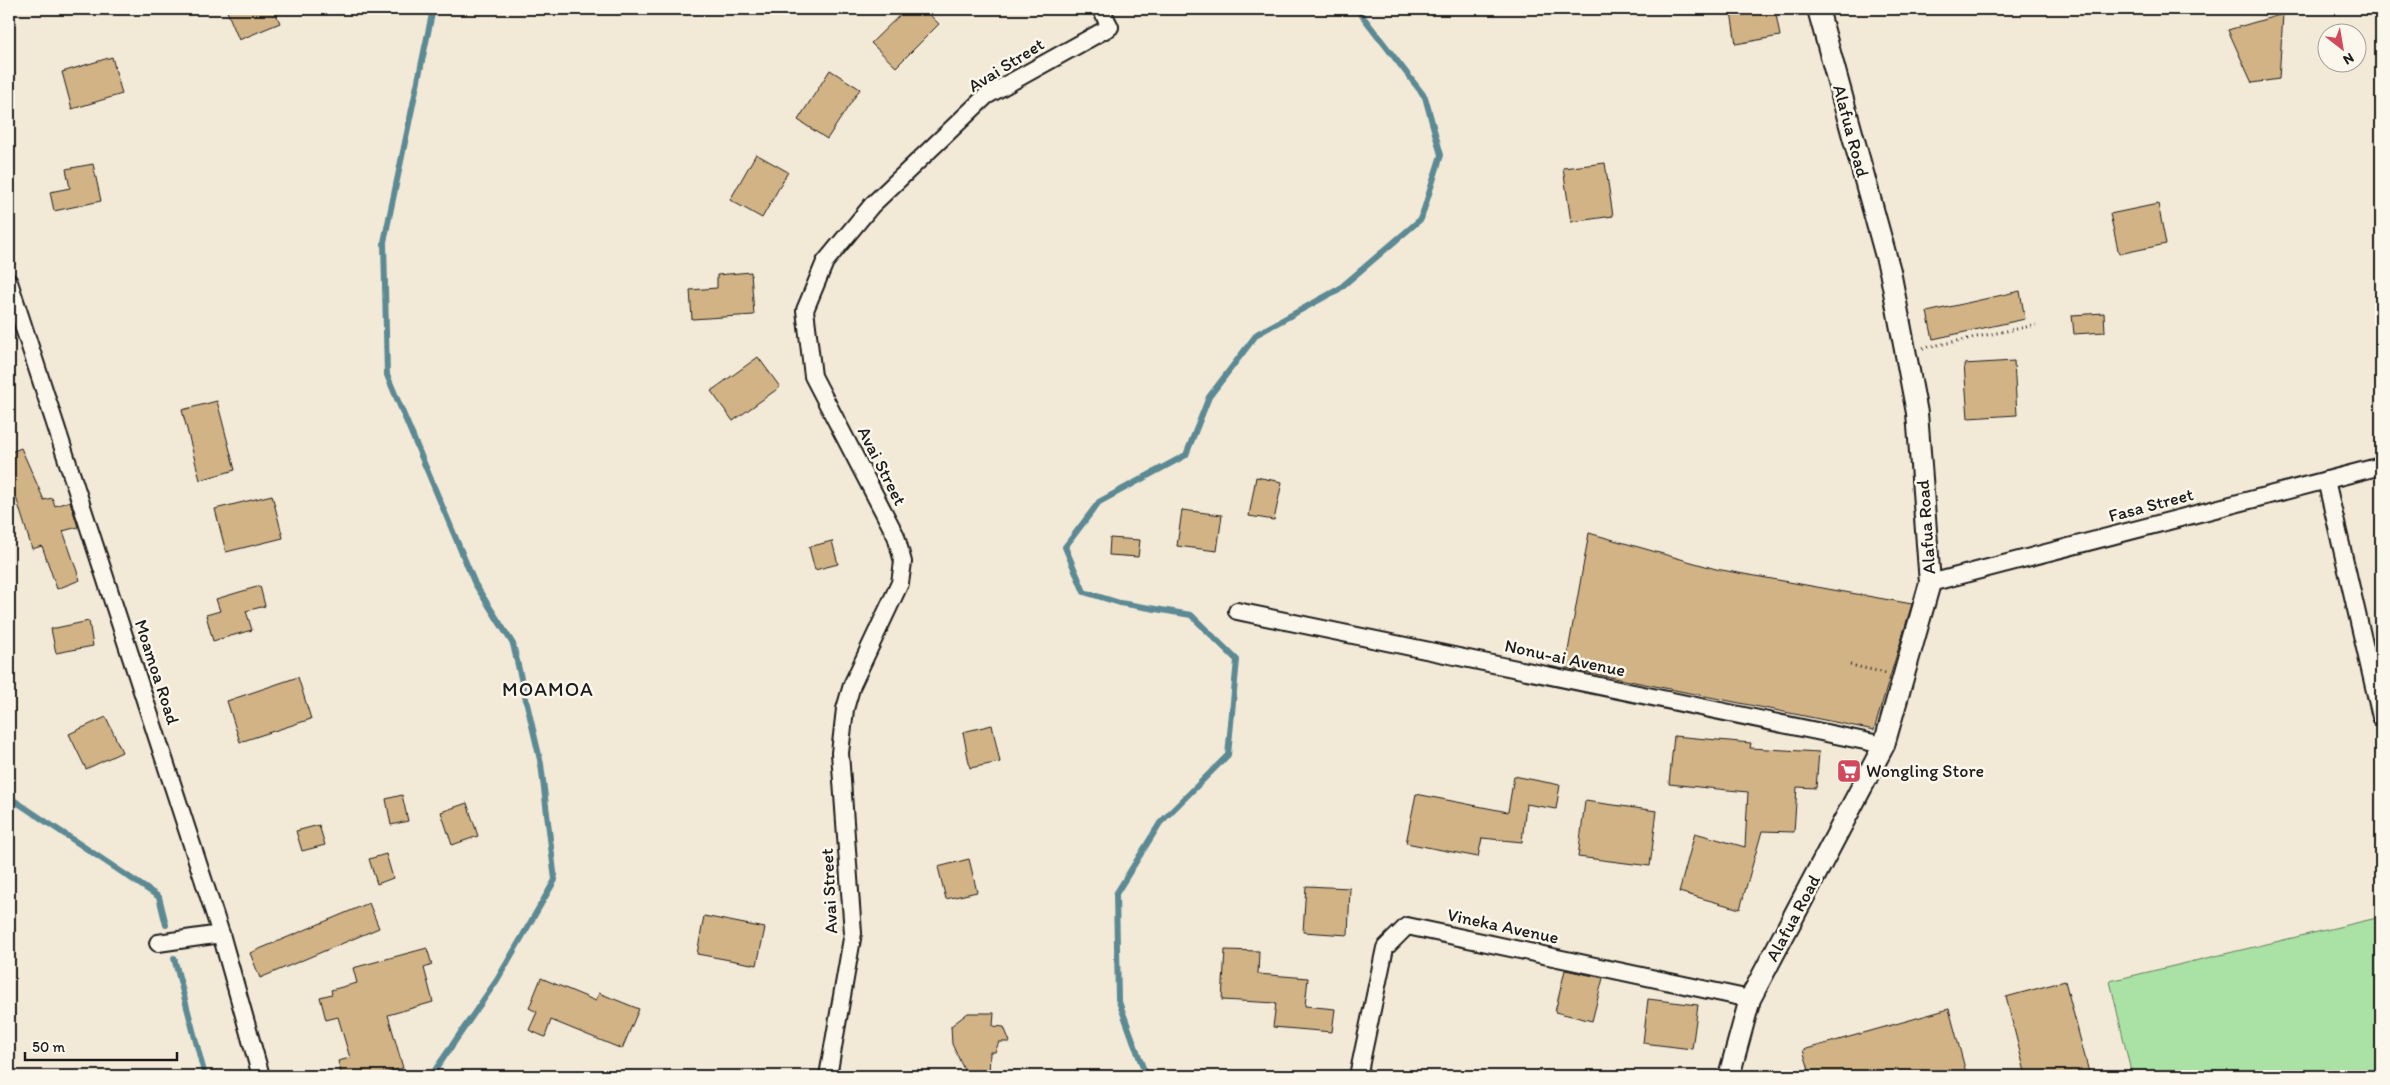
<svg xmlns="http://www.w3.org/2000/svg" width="2390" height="1085" viewBox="0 0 2390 1085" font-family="Itim,sans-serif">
<rect width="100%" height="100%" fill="#f3e9d7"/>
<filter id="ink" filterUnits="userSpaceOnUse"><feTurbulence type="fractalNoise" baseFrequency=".02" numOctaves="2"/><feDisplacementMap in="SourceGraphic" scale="10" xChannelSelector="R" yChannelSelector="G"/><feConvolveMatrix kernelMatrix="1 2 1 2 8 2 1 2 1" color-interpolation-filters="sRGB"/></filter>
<g filter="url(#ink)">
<path fill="#aae1a5" stroke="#637e60" d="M2381 917V1076H2132L2110 981Z"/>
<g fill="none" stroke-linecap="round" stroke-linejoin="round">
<g stroke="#5c8a94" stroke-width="6">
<path d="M9 797 159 897 166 925"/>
<path d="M174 958 205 1076"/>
<path d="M431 1076 497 980 555 880 541 764 513 644 475 584 387 375 384 242 433 9"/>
<path d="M1146 1076 1118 999 1116 894 1160 823 1228 755 1237 660 1191 615 1120 603 1084 592 1065 547 1099 502 1186 455 1209 397 1257 334 1339 289 1421 219 1441 155 1425 97 1357 9"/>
</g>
</g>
<g fill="#d1b385" stroke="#1c1c1c">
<path d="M226 9H274L280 23 239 40Z"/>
<path d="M906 9H924L939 24 896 67 871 43Z"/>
<path d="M1750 9H1775L1780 36 1736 44 1731 12Z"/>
<path d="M2283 14 2279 79 2252 83 2228 30Z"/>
<path d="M112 57 122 94 72 109 62 72Z"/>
<path d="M830 70 860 89 827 139 798 120Z"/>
<path d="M756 154 788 172 762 218 730 200Z"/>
<path d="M1605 163 1613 216 1571 222 1563 168Z"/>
<path d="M93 164 101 201 54 211 50 192 70 188 66 169Z"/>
<path d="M2158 204 2166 244 2119 254 2110 214Z"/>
<path d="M751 272 754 315 692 319 690 290 717 288V275Z"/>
<path d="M2020 291 2025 319 1933 339 1927 312Z"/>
<path d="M2104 313 2105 332 2074 334 2072 315Z"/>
<path d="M758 357 780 387 733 421 711 391Z"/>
<path d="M2014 361 2017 415 1968 418 1964 364Z"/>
<path d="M217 401 235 470 200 480 182 410Z"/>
<path d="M21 448 44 500 52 498 55 506 70 501 78 527 63 531 80 580 57 589 42 546 32 549 16 497 9 501V453Z"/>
<path d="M1256 477 1282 482 1274 520 1249 516Z"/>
<path d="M272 495 283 538 226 552 215 509Z"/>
<path d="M1182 510 1222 515 1217 551 1177 546Z"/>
<path d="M1589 533 1716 569 1912 604 1874 730 1565 668Z"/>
<path d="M1110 538 1140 540 1138 557 1109 555Z"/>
<path d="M832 541 838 564 815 570 809 547Z"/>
<path d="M260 586 265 606 246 611 252 630 213 641 206 615 220 611 216 599Z"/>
<path d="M89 621 93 646 56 653 51 629Z"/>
<path d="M298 677 311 719 240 742 227 701Z"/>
<path d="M106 717 122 752 86 769 69 734Z"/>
<path d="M992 725 1000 762 970 768 963 732Z"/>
<path d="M1674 736 1751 743 1750 748 1819 752 1816 788 1797 787 1794 832 1762 831 1740 909 1679 892 1695 833 1745 847 1748 792 1669 784Z"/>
<path d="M1514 776 1560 785 1556 809 1526 804 1522 842 1482 838 1478 857 1406 843 1416 794 1508 812Z"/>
<path d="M402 795 408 821 391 825 386 799Z"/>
<path d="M1585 801 1657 811 1650 866 1578 857Z"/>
<path d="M467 803 478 836 452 845 441 812Z"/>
<path d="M319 825 325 845 302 851 296 831Z"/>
<path d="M386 854 393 878 377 884 369 859Z"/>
<path d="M969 859 977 892 946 899 938 867Z"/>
<path d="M1306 886 1350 888 1348 935 1303 932Z"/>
<path d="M369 903 379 928 260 978 250 953Z"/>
<path d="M704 916 765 928 757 965 697 954Z"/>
<path d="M427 948 432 965 424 968 433 1002 388 1015 403 1068 388 1072 389 1076H342L338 1061 350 1058 338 1017 326 1020 320 997 332 994 331 990 357 983 353 968Z"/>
<path d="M1225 950 1259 951 1258 974 1308 978 1305 1006 1335 1009 1332 1032 1273 1027 1276 1003 1222 1000Z"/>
<path d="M1565 970 1603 978 1592 1021 1555 1012Z"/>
<path d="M541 978 596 1001 599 993 639 1009 622 1049 551 1020 545 1037 529 1030 537 1012 529 1008Z"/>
<path d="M2065 981 2090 1076H2026L2006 997Z"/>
<path d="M1648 999 1698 1005 1692 1049 1643 1043Z"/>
<path d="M1949 1009 1967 1076H1811L1803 1050Z"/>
<path d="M968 1013H994L993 1026 1004 1027 1010 1042H999L995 1052H990L989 1076H967L952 1044 951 1026Z"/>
</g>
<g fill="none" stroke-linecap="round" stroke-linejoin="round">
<defs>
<g id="minor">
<path d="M9 282 221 934 261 1076"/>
<path d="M2326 480 2381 717"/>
<path d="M1930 583 2381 466"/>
<path d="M1237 611 1884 745"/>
<path d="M158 943 221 934"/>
<path d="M828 1076 853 933 840 753 845 709 852 685 900 583 903 562 896 536 813 376 805 310 825 262 872 205 986 96 1110 27 1101 9"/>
<path d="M1358 1076 1385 948 1407 926 1750 999"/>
</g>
<path id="tertiary" d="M1729 1076 1750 999 1884 745 1930 583 1917 413 1890 271 1818 9"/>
</defs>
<use href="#minor" stroke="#1c1c1c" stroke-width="20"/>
<use href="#tertiary" stroke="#1c1c1c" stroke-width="24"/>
<g stroke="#1c1c1c" stroke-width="3" stroke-dasharray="1 4" stroke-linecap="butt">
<path d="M1923 348 2036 325"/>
<path d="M1850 665 1886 673"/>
<path d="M896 1076 913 1073"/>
</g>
<use href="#minor" stroke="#fbf7ec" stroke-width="16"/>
<use href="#tertiary" stroke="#fbf7ec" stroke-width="20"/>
</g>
</g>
<defs>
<symbol id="supermarket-square" viewBox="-11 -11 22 22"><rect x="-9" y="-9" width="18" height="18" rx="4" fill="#d1495b" stroke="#fbf7ec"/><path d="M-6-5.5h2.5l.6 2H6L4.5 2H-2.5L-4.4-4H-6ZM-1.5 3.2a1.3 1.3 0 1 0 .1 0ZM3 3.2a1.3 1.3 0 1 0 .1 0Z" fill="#fff"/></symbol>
</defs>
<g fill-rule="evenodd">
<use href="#supermarket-square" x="1835" y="757" width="28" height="28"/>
</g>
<g text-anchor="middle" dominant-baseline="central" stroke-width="5" stroke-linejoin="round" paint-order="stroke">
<g font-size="18" fill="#1c1c1c" stroke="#fbf7ec">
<text transform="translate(1006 65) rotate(-32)">Avai Street</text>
<text transform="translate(1851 131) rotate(75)">Alafua Road</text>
<text transform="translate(882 466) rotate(63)">Avai Street</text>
<text transform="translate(2151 505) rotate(-15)">Fasa Street</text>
<text transform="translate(1926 527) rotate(-94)">Alafua Road</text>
<text transform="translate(1565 658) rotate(12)">Nonu-ai Avenue</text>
<text transform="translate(157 672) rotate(72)">Moamoa Road</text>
<text transform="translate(829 891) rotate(-93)">Avai Street</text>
<text transform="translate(1793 918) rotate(-62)">Alafua Road</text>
<text transform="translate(1503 926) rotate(12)">Vineka Avenue</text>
</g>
<g font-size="18" fill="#1c1c1c" stroke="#fbf7ec" text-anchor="start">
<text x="1866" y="771">Wongling Store</text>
</g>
<g font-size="20" letter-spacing="1" fill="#1c1c1c" stroke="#fbf7ec">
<text x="548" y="689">MOAMOA</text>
</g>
</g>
<rect width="2390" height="1085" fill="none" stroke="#fbf7ec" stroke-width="30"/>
<rect x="15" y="15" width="2360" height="1055" fill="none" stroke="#1c1c1c" stroke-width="2" filter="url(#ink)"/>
<g transform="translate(2342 48) rotate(149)"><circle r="24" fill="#fbf7ec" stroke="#a29f99"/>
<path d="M0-4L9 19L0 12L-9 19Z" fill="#d1495b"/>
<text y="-8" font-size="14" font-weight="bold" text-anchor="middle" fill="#1c1c1c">N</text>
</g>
<path d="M25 1052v8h152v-8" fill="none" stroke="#1c1c1c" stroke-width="2.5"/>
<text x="32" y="1052" font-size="15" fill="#1c1c1c" stroke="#fbf7ec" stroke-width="4" paint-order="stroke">50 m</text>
</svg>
